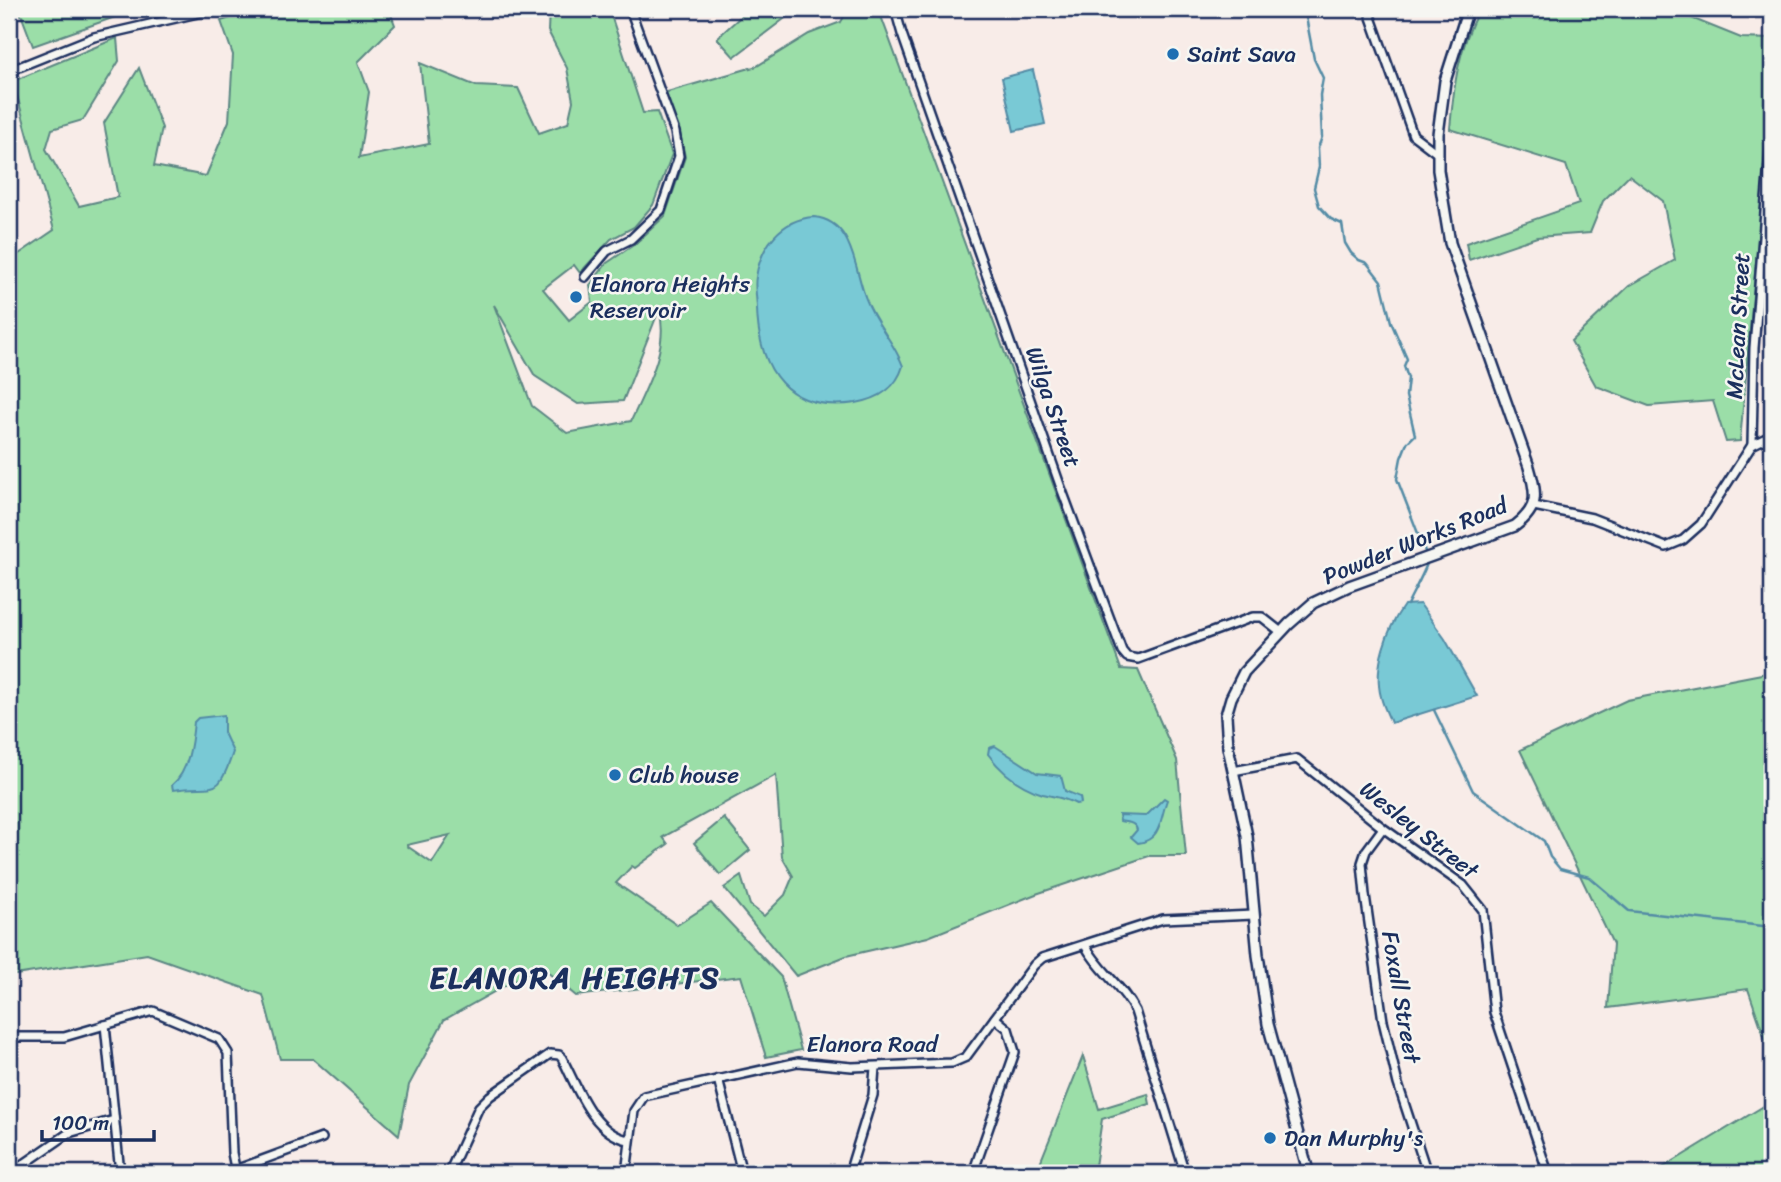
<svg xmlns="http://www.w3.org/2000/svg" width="1781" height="1182" viewBox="0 0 1781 1182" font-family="Sriracha,sans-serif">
<rect width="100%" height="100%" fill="#f8ece8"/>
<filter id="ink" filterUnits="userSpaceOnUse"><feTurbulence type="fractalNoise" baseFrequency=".0143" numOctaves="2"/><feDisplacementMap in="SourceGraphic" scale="14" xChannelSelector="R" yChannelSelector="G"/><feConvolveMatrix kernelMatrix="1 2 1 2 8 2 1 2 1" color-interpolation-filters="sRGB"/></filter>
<g filter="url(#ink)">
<g fill="#9bdea8" stroke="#5b8683" stroke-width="2" fill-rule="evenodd">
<path d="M19 9H148L115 17 33 46Z"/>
<path d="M260 9H389L395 25 358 62 369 92 359 158 429 144 420 63 476 86 518 88 539 133 568 123 573 101 567 68 548 31 549 9H609L643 113 657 112 672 154 653 205 634 227 611 239 580 273 574 265 543 289 569 320 592 302 590 285 607 263 635 244 665 216 685 157 680 133 664 93 757 66 809 34 841 22 848 9H881V16L1121 669 1138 670 1177 760 1186 856H1149L1036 894 928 937 846 956 796 976 724 888 741 876 750 905 764 916 785 895 793 876 782 857 776 775 663 837 668 844 635 868 632 866 616 883 677 925 711 903 781 977 801 1050 766 1057 741 976 576 996 540 966 444 1020 409 1085 399 1135 313 1059H280L263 995 147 954 9 976V254L16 256 54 230 13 81 117 38 119 61 83 120 52 129 46 149 79 206 118 197 104 123 139 68 162 128 154 166 206 176 229 121 233 55 221 21ZM494 305 535 376 578 404 623 401 659 310C670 346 646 388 631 421L567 433 532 406ZM450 835 432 863 407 846V845Z"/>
<path d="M749 9H781L788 16 734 57 717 38Z"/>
<path d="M1479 9H1669L1741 38 1772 39V83L1740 441 1726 442 1713 401 1649 406 1596 386 1571 341 1629 286 1675 260 1663 201 1629 175 1603 201 1590 233 1537 237 1469 260 1466 243 1579 204 1566 165 1450 129C1454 83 1458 51 1479 9Z"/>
<path d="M1772 672V1059L1748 989 1608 1008 1613 944 1520 750 1627 700Z"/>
<path d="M724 818 750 850 720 875 694 843Z"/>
<path d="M1083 1056 1099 1109 1148 1094 1150 1104 1102 1119 1094 1173H1036Z"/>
<path d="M1772 1101V1173H1654Z"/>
</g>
<g fill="#79c9d5" stroke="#538ba5" stroke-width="2">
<path d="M1033 70 1045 124 1014 131 1002 78Z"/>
<path d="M814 217C854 221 854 269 866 299 875 323 894 342 903 366 896 389 879 399 856 403 788 413 759 371 757 309 757 299 754 287 756 277 761 246 781 219 814 217Z"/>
<path d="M1420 604 1445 639 1477 696 1391 723C1388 715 1383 706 1381 697 1373 667 1387 629 1404 605Z"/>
<path d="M224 715V733L233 752C217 801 215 783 173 790L172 785C189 771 192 742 194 722L198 718Z"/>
<path d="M995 746 1037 773 1061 776 1065 791 1080 797 1081 803 1076 804C1065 798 1055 797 1043 794 1020 787 1002 773 988 754L989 748Z"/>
<path d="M1164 798 1167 800C1160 818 1162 840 1138 843L1131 837 1137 830C1135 821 1126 823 1120 821L1119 815 1146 816Z"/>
</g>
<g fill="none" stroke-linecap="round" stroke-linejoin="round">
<g stroke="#538ba5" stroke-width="2.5">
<path d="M1301 9 1306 17 1314 59 1323 78 1320 95 1322 137 1318 148 1319 167 1314 188 1319 206 1331 219 1342 224 1345 243 1351 253 1359 260 1367 263 1381 281 1391 322 1407 359 1404 366 1408 378 1406 396 1415 435 1407 443 1401 458 1397 479 1426 554"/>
<path d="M1407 605C1411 596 1427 568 1428 560"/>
<path d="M1434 710 1473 791 1544 841 1550 857 1560 869 1589 877 1629 911 1772 927"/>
</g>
<defs>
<g id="minor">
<path d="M895 9 902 34 1060 485 1122 651 1127 657 1138 659 1253 617H1262L1281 632"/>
<path d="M1368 9 1413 135 1438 154"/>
<path d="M9 71 94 37 215 9"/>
<path d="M585 277 607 251 631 239 661 210 679 156 675 132 630 9"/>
<path d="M1752 445 1754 348 1772 126"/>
<path d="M1534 506 1592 518 1666 547 1683 540 1701 524 1752 445 1772 435"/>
<path d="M1233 771 1297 759 1383 828 1463 885 1483 910 1494 1012 1548 1173"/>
<path d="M1383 828 1366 851 1362 863 1365 895 1383 1021 1398 1084 1427 1173"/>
<path d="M1085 945C1099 971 1122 985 1135 1011L1185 1173"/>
<path d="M105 1025 120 1173"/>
<path d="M9 1037H64L153 1011 219 1039 228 1053 232 1153 236 1173"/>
<path d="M718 1079 742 1173"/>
<path d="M235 1170 322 1138"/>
<path d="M11 1173 69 1133 114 1120"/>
<path d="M449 1173 479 1107 490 1096 550 1054 559 1055 562 1058C577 1087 593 1134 629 1140"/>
<path d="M626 1173 634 1111 644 1096 798 1062 852 1067 952 1063 966 1057 1034 965 1042 958 1163 919 1254 915"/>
<path d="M849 1173 873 1095 875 1067"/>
<path d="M973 1173 1015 1052 1008 1029 995 1018"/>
</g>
<path id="major" d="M1308 1171 1268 1024 1258 955 1247 836 1228 747 1226 715 1231 698 1244 672 1289 624 1313 603 1349 586 1515 526C1539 508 1537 495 1529 467L1450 243 1438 170V134L1445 81 1468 9"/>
</defs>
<use href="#minor" stroke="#1b2f5e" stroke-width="12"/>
<use href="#major" stroke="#1b2f5e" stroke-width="14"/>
<use href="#minor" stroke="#f6f6f2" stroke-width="7"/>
<use href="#major" stroke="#f6f6f2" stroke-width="9"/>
</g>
</g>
<g fill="#1f6fb2" stroke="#f6f6f2" stroke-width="2.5">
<circle cx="1173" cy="54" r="7"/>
<circle cx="576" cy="297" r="7"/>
<circle cx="615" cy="775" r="7"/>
<circle cx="1270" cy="1138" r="7"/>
</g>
<g text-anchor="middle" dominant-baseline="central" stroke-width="5" stroke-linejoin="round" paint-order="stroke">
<g font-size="23" fill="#1b2f5e" stroke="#f6f6f2" text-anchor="start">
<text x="1187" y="54">Saint Sava</text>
<text x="590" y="284">Elanora Heights<tspan x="590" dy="26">Reservoir</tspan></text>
<text x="629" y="775">Club house</text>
<text x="1284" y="1138">Dan Murphy's</text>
</g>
<g font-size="23" fill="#1b2f5e" stroke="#f6f6f2">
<text transform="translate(1738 326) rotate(-87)">McLean Street</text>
<text transform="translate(1053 407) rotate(71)">Wilga Street</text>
<text transform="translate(1415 541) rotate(-22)">Powder Works Road</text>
<text transform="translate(1419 830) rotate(38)">Wesley Street</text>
<text transform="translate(1401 997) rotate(80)">Foxall Street</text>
<text x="872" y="1044">Elanora Road</text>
</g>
<g font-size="30" font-weight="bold" letter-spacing="2" fill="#1b2f5e" stroke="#f6f6f2">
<text x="575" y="978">ELANORA HEIGHTS</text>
</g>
</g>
<rect width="1781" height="1182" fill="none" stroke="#f6f6f2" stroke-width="35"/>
<rect x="18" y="18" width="1746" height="1147" fill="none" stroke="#1b2f5e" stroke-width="2.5" filter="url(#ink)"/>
<path d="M42 1130v10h112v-10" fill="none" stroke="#1b2f5e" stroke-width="3.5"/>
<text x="52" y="1130" font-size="21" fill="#1b2f5e" stroke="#f6f6f2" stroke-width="5" paint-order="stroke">100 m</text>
</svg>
